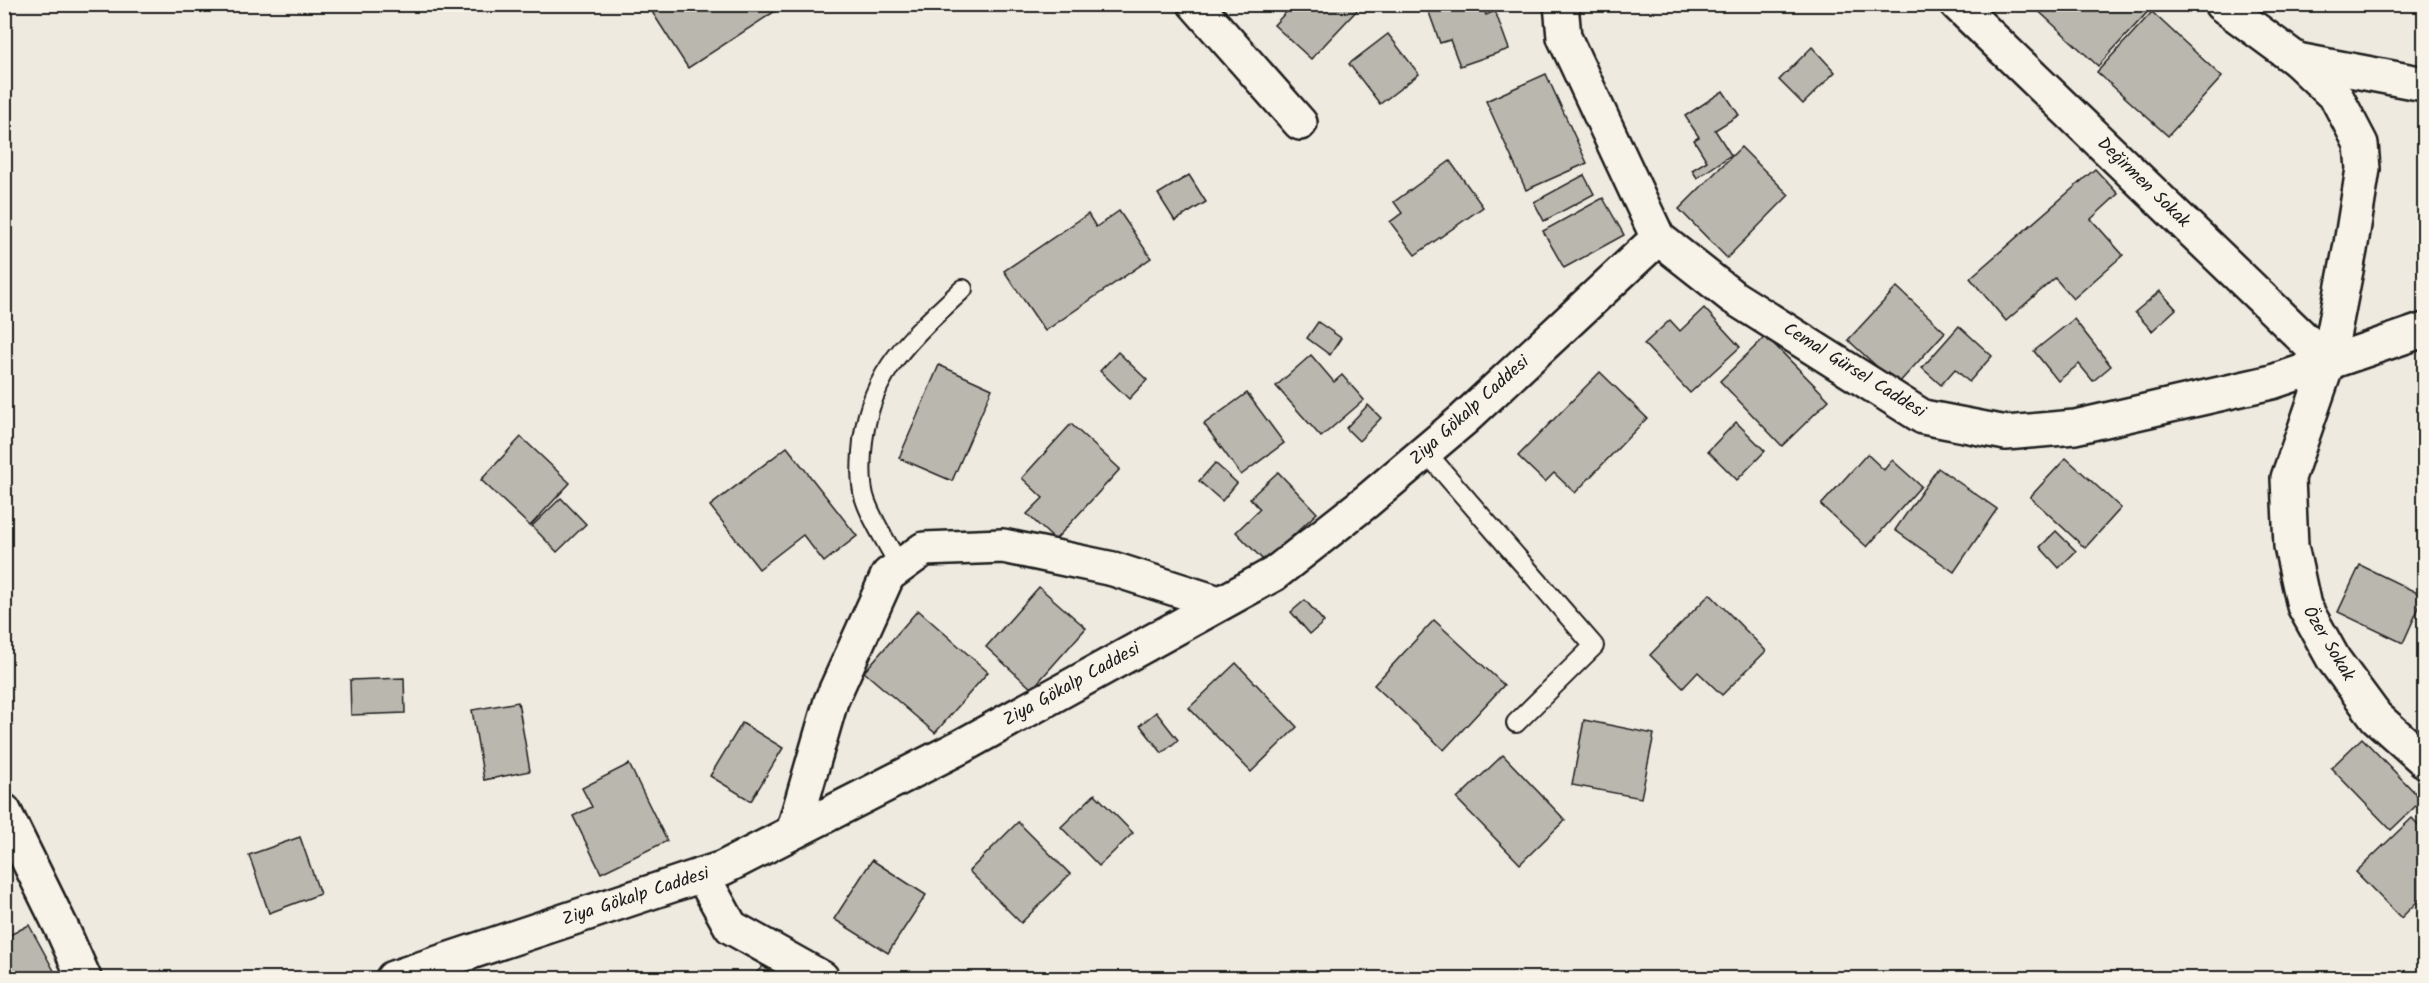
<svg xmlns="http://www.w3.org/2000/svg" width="2429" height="983" viewBox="0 0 2429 983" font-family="Kalam,sans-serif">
<rect width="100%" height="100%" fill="#eeeae0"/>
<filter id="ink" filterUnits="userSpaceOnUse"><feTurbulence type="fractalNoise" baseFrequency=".0167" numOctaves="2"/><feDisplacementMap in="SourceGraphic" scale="12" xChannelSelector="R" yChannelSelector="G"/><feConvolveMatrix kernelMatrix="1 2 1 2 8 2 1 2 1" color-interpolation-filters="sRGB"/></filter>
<g filter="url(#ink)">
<g fill="#bab7af" stroke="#1c1c1c" stroke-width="1.5">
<path d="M647 4H786L688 68Z"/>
<path d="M1286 4H1355L1359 8 1311 59 1274 25 1290 8Z"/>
<path d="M1426 4H1482L1486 15 1495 11 1509 49 1460 66 1450 40 1440 43Z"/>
<path d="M2031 4H2152L2153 6 2098 66Z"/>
<path d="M2152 12 2222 77 2168 136 2097 72Z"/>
<path d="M1388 34 1419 74 1380 104 1349 64Z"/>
<path d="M1812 47 1835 72 1803 104 1779 80Z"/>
<path d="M1546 74 1587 163 1526 190 1486 101Z"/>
<path d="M1723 91 1739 115 1715 130 1731 155 1697 178 1692 170 1707 161 1694 140 1699 137 1685 116Z"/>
<path d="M1741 147 1789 195 1727 258 1679 209Z"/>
<path d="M1450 161 1483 207 1415 255 1390 222 1402 213 1394 202Z"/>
<path d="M2095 169 2118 194 2091 219 2123 255 2073 299 2055 278 2006 321 1970 278Z"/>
<path d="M1189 175 1206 202 1175 221 1158 194Z"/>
<path d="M1584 175 1594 194 1544 221 1534 202Z"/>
<path d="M1603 198 1624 235 1564 268 1543 231Z"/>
<path d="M1119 211 1151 258 1045 331 1004 271 1088 214 1096 227Z"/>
<path d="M1897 287 1945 332 1897 385 1848 340Z"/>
<path d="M2160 291 2176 309 2152 331 2135 312Z"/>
<path d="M1704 308 1740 347 1690 393 1644 344 1670 320 1680 331Z"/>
<path d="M2074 319 2111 366 2093 381 2079 364 2058 381 2034 351Z"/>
<path d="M1318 322 1341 338 1330 355 1307 338Z"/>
<path d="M1959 326 1992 356 1969 382 1955 369 1941 385 1922 368Z"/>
<path d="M1766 336 1829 400 1782 446 1720 381Z"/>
<path d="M1118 352 1147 380 1129 399 1100 371Z"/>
<path d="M1311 355 1334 382 1342 375 1364 400 1321 437 1276 386Z"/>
<path d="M939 365 992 389 952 481 899 458Z"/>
<path d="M1600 372 1647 418 1575 493 1554 473 1545 482 1518 456Z"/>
<path d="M1247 393 1284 443 1241 475 1204 424Z"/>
<path d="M1368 405 1381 418 1359 441 1346 428Z"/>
<path d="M1736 422 1765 451 1737 480 1708 451Z"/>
<path d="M1071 424 1120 469 1055 540 1027 514 1043 498 1022 478Z"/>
<path d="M521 437 570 483 530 526 481 480Z"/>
<path d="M787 447 857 536 824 562 803 535 759 569 710 506Z"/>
<path d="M1867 454 1884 470 1892 460 1921 486 1867 547 1821 505Z"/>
<path d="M2066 458 2121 508 2085 548 2030 497Z"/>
<path d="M1215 463 1237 483 1222 501 1199 481Z"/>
<path d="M1938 468 1997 509 1954 572 1895 530Z"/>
<path d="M1278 472 1317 513 1265 562 1236 532 1260 509 1250 498Z"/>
<path d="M561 498 586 524 557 552 532 526Z"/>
<path d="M2056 531 2076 551 2059 568 2040 547Z"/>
<path d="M2360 565 2424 596 2403 643 2338 612Z"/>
<path d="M1039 587 1086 628 1032 689 986 647Z"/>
<path d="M1710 594 1766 651 1722 695 1698 672 1683 688 1650 655Z"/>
<path d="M1305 600 1324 622 1310 634 1291 612Z"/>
<path d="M918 610 988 672 935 733 864 672Z"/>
<path d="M1434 620 1504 685 1444 750 1374 685Z"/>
<path d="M1236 663 1297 727 1251 772 1189 708Z"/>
<path d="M404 678 405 713 351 715 350 680Z"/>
<path d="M518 702 530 771 484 780 472 710Z"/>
<path d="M1156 712 1178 740 1162 753 1140 725Z"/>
<path d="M1584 720 1654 734 1641 798 1572 785Z"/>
<path d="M742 723 783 748 751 801 710 776Z"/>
<path d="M2362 738 2422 800 2391 830 2331 768Z"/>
<path d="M1503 755 1565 820 1520 864 1457 799Z"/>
<path d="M629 764 667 841 601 873 573 816 592 807 582 788Z"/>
<path d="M1095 794 1133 833 1099 866 1061 827Z"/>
<path d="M2412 818 2424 831V895L2401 918 2356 872Z"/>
<path d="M1018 822 1070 874 1021 923 969 871Z"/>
<path d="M300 837 320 894 269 913 249 855Z"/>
<path d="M872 860 926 895 888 953 834 919Z"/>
<path d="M29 925 58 978H6L4 975V938Z"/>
<path d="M763 966 777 978H751Z"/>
</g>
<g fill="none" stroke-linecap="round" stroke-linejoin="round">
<defs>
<g id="service">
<path d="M1425 451 1594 646 1516 723"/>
<path d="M900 567C889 546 874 524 866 502 860 487 861 467 862 452 867 373 910 339 963 289"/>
</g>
<g id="minor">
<path d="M1195 4 1300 123"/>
<path d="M1561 4 1564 37 1658 238 1733 297 1923 417 2006 433 2075 427 2272 382 2424 330"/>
<path d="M2221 4 2297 60 2337 98 2361 144 2363 169 2350 250 2328 362 2288 478 2291 546 2304 606 2334 660 2376 717 2424 760"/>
<path d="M2297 60 2424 84"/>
<path d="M4 811 64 933 84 978"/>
<path d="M793 832 831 701 888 575 924 549 1003 546 1113 569 1219 603"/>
<path d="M702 875 731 927 822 978"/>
<path d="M393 978 723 868 962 746 1274 574 1367 501 1464 419 1658 238"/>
</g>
<path id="tertiary" d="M1957 4 2328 362"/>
</defs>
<use href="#service" stroke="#1c1c1c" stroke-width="22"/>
<use href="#minor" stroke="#1c1c1c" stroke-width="38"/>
<use href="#tertiary" stroke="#1c1c1c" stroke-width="38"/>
<use href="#service" stroke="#f7f3e8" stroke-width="18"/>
<use href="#minor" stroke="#f7f3e8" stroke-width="33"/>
<use href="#tertiary" stroke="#f7f3e8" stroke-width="33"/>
</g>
</g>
<g text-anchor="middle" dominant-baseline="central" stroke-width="4.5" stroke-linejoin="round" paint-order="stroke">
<g font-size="18" fill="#1c1c1c" stroke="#f7f3e8">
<text transform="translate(2143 183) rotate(44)">Değirmen Sokak</text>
<text transform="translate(1854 371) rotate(32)">Cemal Gürsel Caddesi</text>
<text transform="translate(1470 411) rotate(-42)">Ziya Gökalp Caddesi</text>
<text transform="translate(2328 644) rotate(59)">Özer Sokak</text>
<text transform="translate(1072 685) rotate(-29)">Ziya Gökalp Caddesi</text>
<text transform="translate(636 897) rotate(-18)">Ziya Gökalp Caddesi</text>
</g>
</g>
<rect width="2429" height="983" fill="none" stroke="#f7f3e8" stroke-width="24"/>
<rect x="12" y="12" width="2405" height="959" fill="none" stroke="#1c1c1c" stroke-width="2" filter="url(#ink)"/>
</svg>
